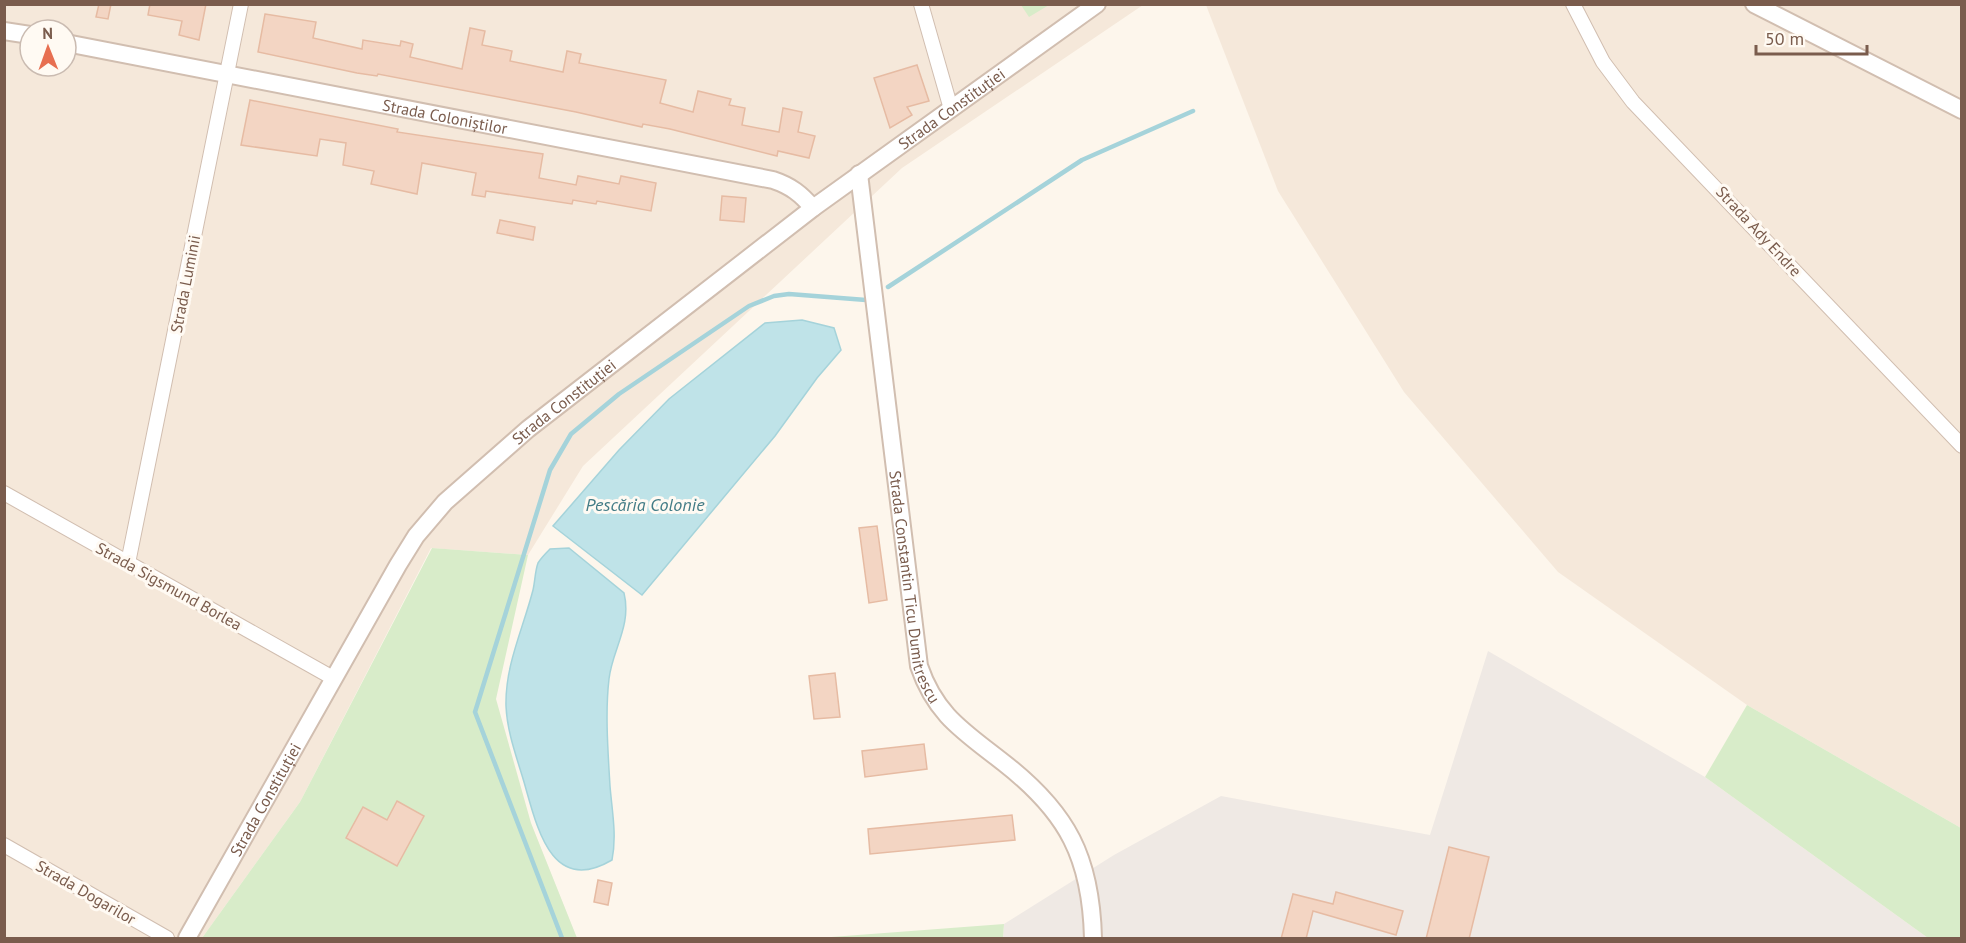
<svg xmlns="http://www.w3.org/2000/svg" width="1966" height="943" viewBox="0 0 1966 943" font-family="'PT Sans',sans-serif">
<rect width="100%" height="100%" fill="#fdf6ec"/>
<g fill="#f5e8da" fill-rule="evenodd">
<path d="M5 5H1143L902 168 583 466 528 555 431 548 300 802 202 938H5ZM30 30H66V66H30Z"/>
<path d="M1206 5H1961V828L1747 705 1558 572 1404 392 1278 191Z"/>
</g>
<path fill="#efe9e4" d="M1488 651 1705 777 1928 938H1003L1004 924 1114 855 1221 796 1430 835Z"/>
<g fill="#d8ecc9">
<path d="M1021 5H1049L1029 17Z"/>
<path d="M432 548 528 555 496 699 531 823 577 938H202L300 802Z"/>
<path d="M1747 705 1961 828V938H1928L1705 777Z"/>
<path d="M1004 924 1003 938H818Z"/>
</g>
<g fill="#bfe3e8" stroke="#a5d3da" stroke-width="1.5">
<path d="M802 320 834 328 841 350 817 378 775 436 642 595 553 526 619 450 669 399 765 323Z"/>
<path d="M569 548 624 593C632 626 612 650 609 679 605 713 608 752 610 786 612 811 617 835 612 860 551 896 537 827 524 782 517 758 507 732 506 706 505 665 523 629 533 590 535 582 535 571 538 563 541 558 546 553 550 549Z"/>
</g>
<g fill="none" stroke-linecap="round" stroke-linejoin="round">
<g stroke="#a5d3da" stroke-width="4.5">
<path d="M888 287 1082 160 1193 111"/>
<path d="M562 938 475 712 550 470 571 434 619 394 749 306 774 296 789 294 866 300"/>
</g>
</g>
<g fill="#f3d5c3" stroke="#e6bba3" stroke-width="1.5">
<path d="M99 4H111L108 19 96 17Z"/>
<path d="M150 4H206L199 40 179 35 182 21 148 15Z"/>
<path d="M265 14 316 22 313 38 362 49 363 40 400 46 401 41 413 44 410 57 462 69 470 28 485 31 482 45 512 51 510 61 563 72 567 51 581 54 579 63 666 80 660 103 693 112 698 91 731 99 729 105 745 108 742 125 779 132 783 108 802 112 798 132 815 136 809 158 778 151 777 156 670 129 643 124 642 127 576 112 378 74 377 76 357 73 258 52Z"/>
<path d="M917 65 929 101 907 107 912 115 890 128 874 78Z"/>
<path d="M250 100 398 129 397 132 543 154 539 178 576 185 578 176 619 184 621 176 656 183 651 211 597 201 596 204 573 200 572 204 486 191 485 197 472 195 476 173 422 163 417 194 371 184 374 171 343 165 346 143 320 139 317 156 241 145Z"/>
<path d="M722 196 746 198 744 222 720 220Z"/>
<path d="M500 220 535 227 533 240 497 233Z"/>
<path d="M877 526 887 600 869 603 859 528Z"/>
<path d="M835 673 840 717 814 719 809 676Z"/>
<path d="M924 744 927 769 865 777 862 751Z"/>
<path d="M397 801 424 816 397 866 346 838 363 807 387 820Z"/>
<path d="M1012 815 1015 840 870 854 868 829Z"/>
<path d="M1449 847 1489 857 1469 939H1426Z"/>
<path d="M598 880 612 883 608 905 594 902Z"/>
<path d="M1336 892 1403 911 1396 935 1313 911 1306 939H1281L1293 894 1333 904Z"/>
</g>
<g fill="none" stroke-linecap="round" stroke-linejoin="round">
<defs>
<g id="minor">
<path d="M921 4 951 109"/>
<path d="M1573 4 1603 62 1633 102 1962 446"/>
<path d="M4 493 333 678"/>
<path d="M128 563 241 4"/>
<path d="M4 845 167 938"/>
</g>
<g id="tertiary">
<path d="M1754 4 1962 110"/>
<path d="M4 31 30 35"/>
<path id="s1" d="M66 43 773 180C791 186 801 194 813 208"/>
<path id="s2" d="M859 174 919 666C936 716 965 732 1004 763 1068 813 1091 858 1093 938"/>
<path id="s3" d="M187 938 398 565 416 536 445 502 528 429 813 208 1097 4"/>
</g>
</defs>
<use href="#minor" stroke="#d1beb0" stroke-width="16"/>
<use href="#tertiary" stroke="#d1beb0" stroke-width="20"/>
<use href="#minor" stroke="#fff" stroke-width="14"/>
<use href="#tertiary" stroke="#fff" stroke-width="16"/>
</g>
<g text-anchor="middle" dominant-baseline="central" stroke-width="6" stroke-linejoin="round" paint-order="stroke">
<g font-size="16" fill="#7a5c4d" stroke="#fffaf3">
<text stroke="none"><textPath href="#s3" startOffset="1149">Strada Constituției</textPath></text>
<text stroke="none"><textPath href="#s1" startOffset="386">Strada Coloniștilor</textPath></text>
<text transform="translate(1759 231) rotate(47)">Strada Ady Endre</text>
<text transform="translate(185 284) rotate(-79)">Strada Luminii</text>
<text stroke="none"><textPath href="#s3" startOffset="663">Strada Constituției</textPath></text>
<text stroke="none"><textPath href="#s2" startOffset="417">Strada Constantin Ticu Dumitrescu</textPath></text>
<text transform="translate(169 586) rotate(29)">Strada Sigsmund Borlea</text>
<text stroke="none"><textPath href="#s3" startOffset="159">Strada Constituției</textPath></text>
<text transform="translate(86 892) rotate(30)">Strada Dogarilor</text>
</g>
<g font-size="18" font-style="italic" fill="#437c86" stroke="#fffaf3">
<text x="645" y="504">Pescăria Colonie</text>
</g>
</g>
<rect width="1966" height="943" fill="none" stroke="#7a5c4d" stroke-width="12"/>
<g transform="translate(48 48) rotate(359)"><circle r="28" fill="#fffaf3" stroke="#cabbb1" stroke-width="1.5"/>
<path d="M0-4.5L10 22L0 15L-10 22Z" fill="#e76f51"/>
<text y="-9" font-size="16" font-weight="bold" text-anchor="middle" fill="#7a5c4d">N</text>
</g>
<path d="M1756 45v9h111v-9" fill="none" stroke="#7a5c4d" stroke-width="3"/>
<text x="1765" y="45" font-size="18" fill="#7a5c4d" stroke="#fffaf3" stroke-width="4.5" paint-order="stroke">50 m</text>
</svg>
